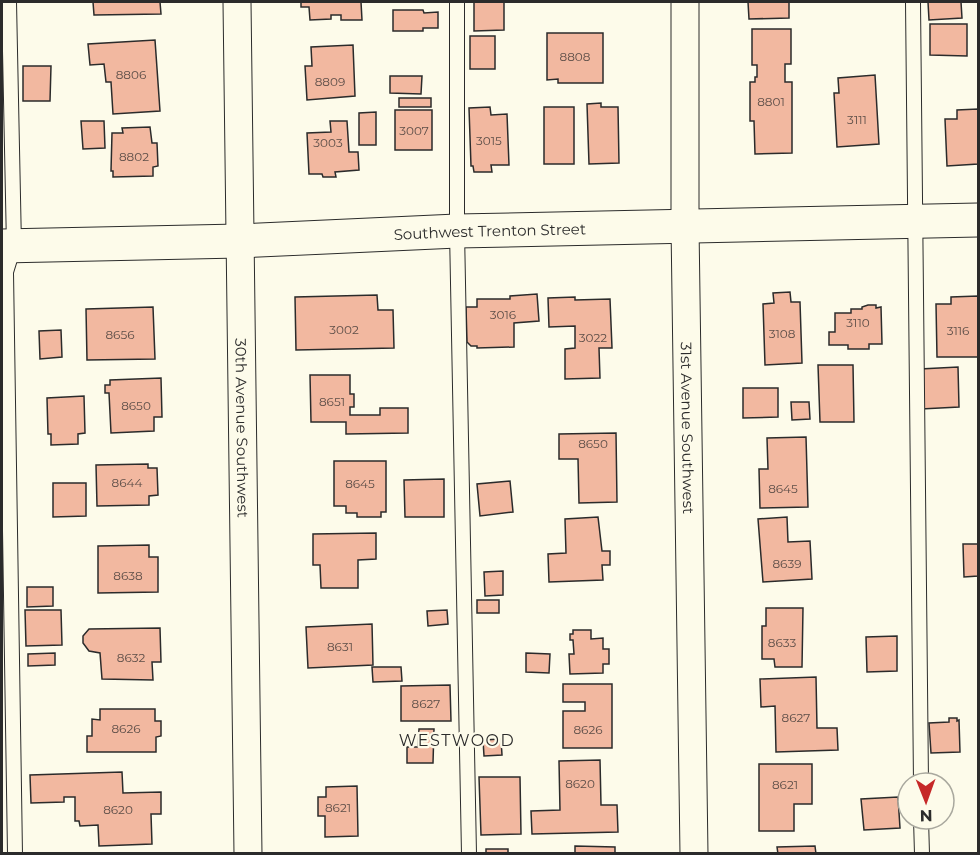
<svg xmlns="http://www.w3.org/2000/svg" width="980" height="855" viewBox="0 0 980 855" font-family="Montserrat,sans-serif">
<rect width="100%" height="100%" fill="#fdfbea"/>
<g fill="#f2b8a0" stroke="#2b2b2b" stroke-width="1.5">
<path d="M93 2H160L161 14 94 15Z"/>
<path d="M301 2H361L362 20H341V15H331V19L310 20 309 7H301Z"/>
<path d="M474 2H504V30L474 31Z"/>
<path d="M748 2H789V18L749 19Z"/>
<path d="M928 2H961L962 18 929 20Z"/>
<path d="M393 10H423L424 13 438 12V28H423V31H393Z"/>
<path d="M930 24H967V56L930 55Z"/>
<path d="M752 29H791V64H785V82H792V153L755 154 754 121H750V82H755V77H757V65H752Z"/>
<path d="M547 33H603V83H558V79L547 80Z"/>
<rect x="470" y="36" width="25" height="33"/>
<path d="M155 40 160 111 113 114 111 82H106L104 64 90 65 88 44Z"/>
<path d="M353 45 355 96 307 100 305 66H312L311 47Z"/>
<path d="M23 66H51L50 101H23Z"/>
<path d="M875 75 879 144 837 147 834 93H839L838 78Z"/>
<path d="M390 76H422L421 94 390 93Z"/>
<rect x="399" y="98" width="32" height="9"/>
<path d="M601 103V107H618L619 163 589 164 587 104Z"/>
<path d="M490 107 491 115 507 114 509 165H491L492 172H474L473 166H471L469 108Z"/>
<rect x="544" y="107" width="30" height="57"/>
<path d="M978 109V164L947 166 945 119H957V110Z"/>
<rect x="395" y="110" width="37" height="40"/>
<path d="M376 112V145H359V113Z"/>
<path d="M81 121H104L105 148 83 149Z"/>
<path d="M330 121H347L349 152H358L359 170 335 172 336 177H323L322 174H309L307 133 331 132Z"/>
<path d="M150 127 152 143H157L158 166 153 167V176L113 177V171H111L112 133H123L122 128Z"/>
<path d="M790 292 791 302H800L802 363 765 365 763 304 774 303 773 293Z"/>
<path d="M537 294 539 321 514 323V347L477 348V346H471L467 342 466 307H477V299H510V296Z"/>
<path d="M377 295 378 310H393L394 348 296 350 295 297Z"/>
<path d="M978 296V357H937L936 304H951V297Z"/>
<path d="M575 297V300L610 299 612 348H599L600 378 565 379V349L575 348V326L549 327 548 298Z"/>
<path d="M868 305H876V308L881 307 882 344H869V349H848V345H829V332H835V313H851V309H862V307Z"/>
<path d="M153 307 155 359 87 360 86 309Z"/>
<path d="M61 330 62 357 40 359 39 331Z"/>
<path d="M818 365H853L854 422H820Z"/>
<path d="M958 367 959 407 921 409 920 369Z"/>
<path d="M310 375H350V394H354V407H350V415H380V408H408V433L346 434V422H311Z"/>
<path d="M161 378 162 417H154V431L111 433 109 393H105V385H110V380Z"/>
<path d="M743 388H778V417L743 418Z"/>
<path d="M84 396 85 433 78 434V444L51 445V434H48L47 398Z"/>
<path d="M791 402H809L810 419 792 420Z"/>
<path d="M616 433 617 502 579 503 578 459H559V434Z"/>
<path d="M806 437 808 507 760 508 759 469H768L767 438Z"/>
<path d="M334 461H386V512H381V517H357V513H346V506H334Z"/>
<path d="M148 464V468H157L158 495 149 496V505L97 506 96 465Z"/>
<path d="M444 479V517H405L404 480Z"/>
<path d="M510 481 513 512 480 516 477 484Z"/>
<path d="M53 483H86V516L53 517Z"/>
<path d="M598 517 602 551H610V565H602L603 580 549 582 548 554 566 553 565 519Z"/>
<path d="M787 517 788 542 810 541 812 579 763 582 758 519Z"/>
<path d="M376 533V559L358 560V588H321L320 565H313V534Z"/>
<path d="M963 544H978V576L964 577Z"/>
<path d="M149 545V557H158V592L98 593V546Z"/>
<path d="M503 571V595L485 596 484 572Z"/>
<path d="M27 587H53V606L27 607Z"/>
<rect x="477" y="600" width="22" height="13"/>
<path d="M766 608H803L802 667H775L774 659H762V626H766Z"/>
<path d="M25 610H61L62 645 26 646Z"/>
<path d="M447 610 448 624 428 626 427 611Z"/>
<path d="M372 624 373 665 308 668 306 627Z"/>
<path d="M160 628 161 662H152L153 680 102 679 100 653 89 651 83 643V636L89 629Z"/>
<path d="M573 630H591V639L603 638V649H609V664H603V673L570 674 569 654H574L573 640H570V634H573Z"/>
<path d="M897 636V671L867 672 866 637Z"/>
<path d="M55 653V665L28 666V654Z"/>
<path d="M526 653 550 654 549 673 526 672Z"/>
<path d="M372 667H401L402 681 373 682Z"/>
<path d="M816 677 817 728H837L838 750 776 752 775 706 761 707 760 679Z"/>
<path d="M563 684H612V748H563V711H585V702H563Z"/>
<path d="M450 685 451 721H401V686Z"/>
<path d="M100 709H155V721H161V736L156 737V752H87V736H92V719L100 720Z"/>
<path d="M949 718H957V721L959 720 960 752 931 753 929 723 949 722Z"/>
<path d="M419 729H434L433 763H407V747H418Z"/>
<path d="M501 739 502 755 484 756 483 740Z"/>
<path d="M600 760 601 805H617L618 832 532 834 531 811 560 810 559 761Z"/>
<path d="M759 764H812V804H794V831H759Z"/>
<path d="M122 772 123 793 161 792V814H151L152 844 99 846 98 825 80 826 79 821H75V797H64V802L31 803 30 775Z"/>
<path d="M479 777H520L521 834 481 835Z"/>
<path d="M357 786 358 836 325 837V816H318V797H326V787Z"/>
<path d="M898 797 900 828 864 830 861 799Z"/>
<path d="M575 846 615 847V854H575Z"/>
<path d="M815 846 816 854H778L777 847Z"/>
<rect x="486" y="849" width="22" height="5"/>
</g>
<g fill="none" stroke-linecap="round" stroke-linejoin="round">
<defs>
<g id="service">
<path d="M9 2 14 246 6 272 15 854"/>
<path d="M457 2V231L469 854"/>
<path d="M913 2 921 783"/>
<path d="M921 819 922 854"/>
</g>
<g id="minor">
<path id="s1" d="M237 2 248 854"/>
<path id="s2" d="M685 2V226L694 854"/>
</g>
<g id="tertiary">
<path id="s3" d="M2 246 239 241 457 231 978 220"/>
</g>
</defs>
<use href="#service" stroke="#2b2b2b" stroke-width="16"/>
<use href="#minor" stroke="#2b2b2b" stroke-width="29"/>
<use href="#tertiary" stroke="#2b2b2b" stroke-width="35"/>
<use href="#service" stroke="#fdfbea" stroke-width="14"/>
<use href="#minor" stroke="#fdfbea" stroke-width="27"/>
<use href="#tertiary" stroke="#fdfbea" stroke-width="33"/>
</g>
<g text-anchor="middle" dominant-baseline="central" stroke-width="4.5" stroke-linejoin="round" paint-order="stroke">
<g font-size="12" fill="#5d4e48">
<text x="575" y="56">8808</text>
<text x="131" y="74">8806</text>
<text x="330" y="81">8809</text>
<text x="771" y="101">8801</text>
<text x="857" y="119">3111</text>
<text x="414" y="130">3007</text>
<text x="489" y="140">3015</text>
<text x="328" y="142">3003</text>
<text x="134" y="156">8802</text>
<text x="503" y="314">3016</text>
<text x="858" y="322">3110</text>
<text x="344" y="329">3002</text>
<text x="958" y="330">3116</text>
<text x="782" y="333">3108</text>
<text x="120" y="334">8656</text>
<text x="593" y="337">3022</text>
<text x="332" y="401">8651</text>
<text x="136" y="405">8650</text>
<text x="593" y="443">8650</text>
<text x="127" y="482">8644</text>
<text x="360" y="483">8645</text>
<text x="783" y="488">8645</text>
<text x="787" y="563">8639</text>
<text x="128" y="575">8638</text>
<text x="782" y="642">8633</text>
<text x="340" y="646">8631</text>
<text x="131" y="657">8632</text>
<text x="426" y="703">8627</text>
<text x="796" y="717">8627</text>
<text x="126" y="728">8626</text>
<text x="588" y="729">8626</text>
<text x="580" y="783">8620</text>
<text x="785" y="784">8621</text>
<text x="338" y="807">8621</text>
<text x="118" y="809">8620</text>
</g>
<g font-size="15" fill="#2b2b2b" stroke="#fdfbea">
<text stroke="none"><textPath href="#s3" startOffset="488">Southwest Trenton Street</textPath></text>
<text stroke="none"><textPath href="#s1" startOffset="426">30th Avenue Southwest</textPath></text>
<text stroke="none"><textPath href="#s2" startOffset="426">31st Avenue Southwest</textPath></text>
</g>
<g font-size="16" letter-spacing="1.5" fill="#2b2b2b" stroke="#fdfbea">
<text x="457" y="740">WESTWOOD</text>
</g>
</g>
<rect width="980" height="855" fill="none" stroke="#2b2b2b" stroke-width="6"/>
<g transform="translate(926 801) rotate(179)"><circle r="28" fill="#fdfbea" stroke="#a9a89e" stroke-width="1.5"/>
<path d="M0-4.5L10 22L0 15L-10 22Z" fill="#c62828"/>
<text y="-9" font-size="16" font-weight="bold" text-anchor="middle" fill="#2b2b2b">N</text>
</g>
</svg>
